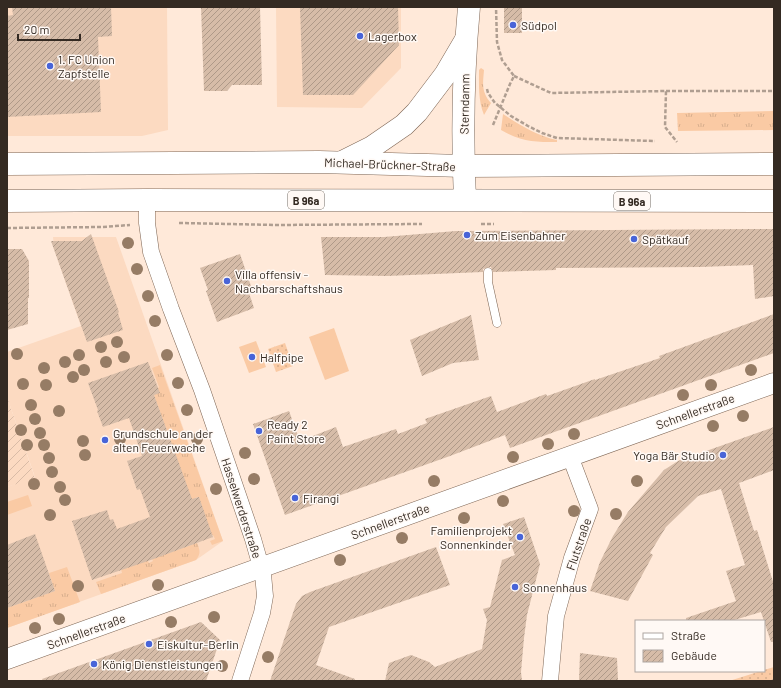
<svg xmlns="http://www.w3.org/2000/svg" width="781" height="688" viewBox="0 0 781 688" font-family="Barlow,sans-serif">
<defs>
<pattern id="industrial-furrows" width="10" height="10" patternUnits="userSpaceOnUse"><rect width="10" height="10" fill="#fcdac1"/><path d="M-1 1l2-2M0 10L10 0M9 11l2-2" fill="none" stroke="#d9bba6"/></pattern>
<pattern id="grass-tufts" width="24" height="20" patternUnits="userSpaceOnUse"><rect width="24" height="20" fill="#facaa4"/><path d="M3 7l-1-3M5 7V3M7 7l1-3M15 17l-1-3M17 17v-4M19 17l1-3" fill="none" stroke="#d7ae8d"/></pattern>
<pattern id="park-dots" width="8" height="8" patternUnits="userSpaceOnUse"><rect width="8" height="8" fill="#facaa4"/><path d="M2 2h.1M6 6h.1" fill="none" stroke="#d7ae8d" stroke-width="1.8" stroke-linecap="round"/></pattern>
<pattern id="building-hatch" width="6" height="6" patternUnits="userSpaceOnUse"><rect width="6" height="6" fill="#d6bca8"/><path d="M-1 1l2-2M0 6l6-6M5 7l2-2" fill="none" stroke="#ae9988"/></pattern>
</defs>
<rect width="100%" height="100%" fill="#ffe9d9"/>
<g fill="#fcdac1">
<path d="M7 7H167L168 130 142 136H7Z"/>
<path d="M276 7H401V68L362 108 277 107Z"/>
<path d="M53 237H116L223 541 196 560 7 628V487L35 477 7 397V352L81 326 54 249Z"/>
</g>
<path fill="url(#industrial-furrows)" d="M7 397 35 478 7 487Z"/>
<g fill="url(#grass-tufts)">
<path d="M481 68 484 70C483 83 481 92 491 103L484 115C478 101 479 84 479 70Z"/>
<path d="M774 111V130L678 131 677 113Z"/>
<path d="M503 114C520 125 537 136 557 140V142C534 142 522 142 501 130Z"/>
<path d="M160 365 223 541 212 545 210 541 215 539 213 535H211L199 497 195 498 192 501 154 395 158 388 159 387 152 368Z"/>
<path d="M197 543C200 550 201 554 196 560L101 594 96 582 122 573 121 569 147 559 149 563 153 561 152 559Z"/>
<path d="M67 567 80 602 7 628V608L55 591 49 573Z"/>
</g>
<g fill="url(#park-dots)">
<path d="M285 343 293 366 276 372 268 349Z"/>
<path d="M774 667V681H729L761 671H764V670Z"/>
</g>
<g fill="#facaa4">
<path d="M334 328 349 371 325 380 309 337Z"/>
<path d="M256 341 266 367 249 373 239 347Z"/>
<path d="M28 495 32 506 7 515V502Z"/>
</g>
<g fill="url(#building-hatch)">
<path d="M12 7H111L112 36 98 37 101 112 7 117V16L13 15Z"/>
<path d="M201 7H260L262 85H232L227 91H204Z"/>
<path d="M300 7H398L399 45 353 95H303Z"/>
<rect x="504" y="7" width="18" height="26"/>
<path d="M751 229H774V296L755 299 753 265 701 267 556 268V270L493 272 491 267H488L483 269V272L387 276 325 275 321 237H384L456 231Z"/>
<path d="M91 234 119 312 118 313 123 330 87 342 51 241H82Z"/>
<path d="M7 249H22L29 261V298H28V324L7 330Z"/>
<path d="M240 254 252 289 248 290 254 308 217 322 206 291 208 290 200 268Z"/>
<path d="M774 314V353L510 448 505 435 450 456 285 515 253 424 289 411 300 441 336 427 343 447 396 429 398 434 427 423 425 419 491 396 497 412 516 405 546 394 547 396 595 379V380L660 358 659 356Z"/>
<path d="M471 315 479 360 453 363 422 376 410 340Z"/>
<path d="M148 362 160 393 154 395 192 499 199 497 213 537 148 561 92 580 72 521 107 510 110 520 113 519 117 529 150 517 140 489 137 490 127 461 142 456 129 418 103 427 97 411 98 410 88 383Z"/>
<path d="M774 427V470L739 483 754 531 757 530 774 585V642H771L761 612 731 621H686V618L736 601 726 571 745 565 721 489 698 496 666 527 650 553 653 555 628 601 590 591 600 562 613 536 628 512 664 470 678 461Z"/>
<path d="M524 517 540 564 527 615 524 638 521 672 522 681H385L389 663 411 655 429 662 435 667 482 649 487 620 483 609 490 607 502 560 515 555 503 524Z"/>
<path d="M35 534 55 591 7 608V545Z"/>
<path d="M436 547 450 585 329 627 316 665 355 679V681H270L296 604 302 596 310 592Z"/>
<path d="M201 622 220 640 206 681H43L42 679Z"/>
<path d="M580 653 617 658 618 681H579Z"/>
</g>
<g fill="none" stroke-linecap="round" stroke-linejoin="round">
<defs>
<path id="service" d="M488 272V282L497 323"/>
<g id="minor">
<path d="M147 200V223L151 252 171 309 202 390 253 539 263 574 265 596 262 613 240 681"/>
<path d="M550 681 556 616 572 558 590 509 570 456"/>
</g>
<path id="tertiary" d="M7 659 774 383"/>
<g id="secondary">
<path d="M342 162 372 147 404 125 417 112 445 75 465 41"/>
<path d="M465 200C462 136 463 71 469 7"/>
</g>
<g id="primary">
<path d="M7 164 319 162 463 166 774 164"/>
<path d="M7 201 147 200 774 201"/>
</g>
</defs>
<use href="#service" stroke="#7e6655" stroke-width="9"/>
<use href="#minor" stroke="#7e6655" stroke-width="17"/>
<use href="#tertiary" stroke="#7e6655" stroke-width="21"/>
<use href="#secondary" stroke="#7e6655" stroke-width="23"/>
<use href="#primary" stroke="#7e6655" stroke-width="23"/>
<g stroke="#af9e91" stroke-width="2.5" stroke-dasharray="4 2" stroke-linecap="butt">
<path d="M514 76 551 93 666 91 665 127 677 142"/>
<path d="M487 89 488 93 495 103 511 116 528 126 542 133 557 138 655 141"/>
<path d="M666 91H774"/>
<path d="M493 125 510 84 514 76 502 60 497 42 496 7"/>
<path d="M179 223 276 225 422 224"/>
<path d="M481 224H494"/>
<path d="M7 228 102 227 130 225"/>
<path d="M772 681 774 680"/>
</g>
<use href="#service" stroke="#fff" stroke-width="8"/>
<use href="#minor" stroke="#fff" stroke-width="16"/>
<use href="#tertiary" stroke="#fff" stroke-width="20"/>
<use href="#secondary" stroke="#fff" stroke-width="22"/>
<use href="#primary" stroke="#fff" stroke-width="22"/>
</g>
<g fill="#967c65">
<circle cx="128" cy="243" r="6"/>
<circle cx="137" cy="269" r="6"/>
<circle cx="148" cy="296" r="6"/>
<circle cx="155" cy="321" r="6"/>
<circle cx="117" cy="342" r="6"/>
<circle cx="101" cy="347" r="6"/>
<circle cx="17" cy="354" r="6"/>
<circle cx="79" cy="355" r="6"/>
<circle cx="167" cy="355" r="6"/>
<circle cx="124" cy="357" r="6"/>
<circle cx="65" cy="362" r="6"/>
<circle cx="106" cy="362" r="6"/>
<circle cx="44" cy="368" r="6"/>
<circle cx="84" cy="370" r="6"/>
<circle cx="751" cy="370" r="6"/>
<circle cx="73" cy="377" r="6"/>
<circle cx="178" cy="383" r="6"/>
<circle cx="23" cy="384" r="6"/>
<circle cx="46" cy="385" r="6"/>
<circle cx="711" cy="385" r="6"/>
<circle cx="683" cy="395" r="6"/>
<circle cx="31" cy="405" r="6"/>
<circle cx="187" cy="410" r="6"/>
<circle cx="59" cy="411" r="6"/>
<circle cx="743" cy="416" r="6"/>
<circle cx="35" cy="419" r="6"/>
<circle cx="713" cy="426" r="6"/>
<circle cx="21" cy="430" r="6"/>
<circle cx="40" cy="433" r="6"/>
<circle cx="574" cy="434" r="6"/>
<circle cx="120" cy="439" r="6"/>
<circle cx="197" cy="439" r="6"/>
<circle cx="83" cy="441" r="6"/>
<circle cx="548" cy="444" r="6"/>
<circle cx="27" cy="445" r="6"/>
<circle cx="44" cy="445" r="6"/>
<circle cx="245" cy="453" r="6"/>
<circle cx="85" cy="455" r="6"/>
<circle cx="513" cy="457" r="6"/>
<circle cx="49" cy="458" r="6"/>
<circle cx="52" cy="472" r="6"/>
<circle cx="254" cy="479" r="6"/>
<circle cx="434" cy="481" r="6"/>
<circle cx="637" cy="481" r="6"/>
<circle cx="34" cy="484" r="6"/>
<circle cx="60" cy="487" r="6"/>
<circle cx="216" cy="489" r="6"/>
<circle cx="65" cy="500" r="6"/>
<circle cx="503" cy="501" r="6"/>
<circle cx="574" cy="511" r="6"/>
<circle cx="616" cy="514" r="6"/>
<circle cx="50" cy="515" r="6"/>
<circle cx="464" cy="518" r="6"/>
<circle cx="402" cy="538" r="6"/>
<circle cx="340" cy="560" r="6"/>
<circle cx="158" cy="585" r="6"/>
<circle cx="78" cy="586" r="6"/>
<circle cx="214" cy="617" r="6"/>
<circle cx="59" cy="619" r="6"/>
<circle cx="171" cy="622" r="6"/>
<circle cx="35" cy="628" r="6"/>
<circle cx="268" cy="657" r="6"/>
<circle cx="222" cy="666" r="6"/>
</g>
<g fill="#4864d8" stroke="#fff9f5" stroke-width="1.5">
<circle cx="513" cy="25" r="4"/>
<circle cx="360" cy="36" r="4"/>
<circle cx="50" cy="66" r="4"/>
<circle cx="467" cy="235" r="4"/>
<circle cx="634" cy="239" r="4"/>
<circle cx="227" cy="281" r="4"/>
<circle cx="252" cy="357" r="4"/>
<circle cx="259" cy="431" r="4"/>
<circle cx="105" cy="440" r="4"/>
<circle cx="723" cy="455" r="4"/>
<circle cx="295" cy="498" r="4"/>
<circle cx="520" cy="537" r="4"/>
<circle cx="515" cy="587" r="4"/>
<circle cx="149" cy="644" r="4"/>
<circle cx="94" cy="664" r="4"/>
</g>
<g text-anchor="middle" dominant-baseline="central" stroke-width="3" stroke-linejoin="round" paint-order="stroke">
<g fill="#fff9f5" stroke="#716861" stroke-width="1">
<rect x="288" y="191" width="36" height="18" rx="3"/>
<rect x="614" y="192" width="36" height="18" rx="3"/>
</g>
<g font-size="11" font-weight="bold" fill="#342a22">
<text x="306" y="200">B 96a</text>
<text x="632" y="201">B 96a</text>
</g>
<g font-size="12" fill="#342a22" stroke="#fff9f5" text-anchor="start">
<text x="521" y="25">Südpol</text>
<text x="368" y="36">Lagerbox</text>
<text x="58" y="59">1. FC Union<tspan x="58" dy="14">Zapfstelle</tspan></text>
<text x="475" y="235">Zum Eisenbahner</text>
<text x="642" y="239">Spätkauf</text>
<text x="235" y="274">Villa offensiv -<tspan x="235" dy="14">Nachbarschaftshaus</tspan></text>
<text x="260" y="357">Halfpipe</text>
<text x="267" y="424">Ready 2<tspan x="267" dy="14">Paint Store</tspan></text>
<text x="113" y="433">Grundschule an der<tspan x="113" dy="14">alten Feuerwache</tspan></text>
<text x="715" y="455" text-anchor="end">Yoga Bär Studio</text>
<text x="303" y="498">Firangi</text>
<text x="512" y="530" text-anchor="end">Familienprojekt<tspan x="512" dy="14">Sonnenkinder</tspan></text>
<text x="523" y="587">Sonnenhaus</text>
<text x="157" y="644">Eiskultur-Berlin</text>
<text x="102" y="664">König Dienstleistungen</text>
</g>
<g font-size="12" fill="#342a22" stroke="#fff9f5">
<text transform="translate(464 104) rotate(-89)">Sterndamm</text>
<text transform="translate(390 164) rotate(2)">Michael-Brückner-Straße</text>
<text transform="translate(695 411) rotate(-20)">Schnellerstraße</text>
<text transform="translate(242 508) rotate(72)">Hasselwerderstraße</text>
<text transform="translate(390 521) rotate(-20)">Schnellerstraße</text>
<text transform="translate(578 544) rotate(-71)">Flutstraße</text>
<text transform="translate(86 631) rotate(-20)">Schnellerstraße</text>
</g>
</g>
<rect width="781" height="688" fill="none" stroke="#342a22" stroke-width="16"/>
<rect x="635" y="620" width="130" height="52" fill="#fff9f5" stroke="#aea6a1"/>
<rect x="643" y="633" width="20" height="6" fill="#ffffff" stroke="#aea6a1"/>
<text x="671" y="640" font-size="12" fill="#342a22">Straße</text>
<rect x="643" y="650" width="20" height="12" fill="url(#building-hatch)" stroke="#aea6a1"/>
<text x="671" y="660" font-size="12" fill="#342a22">Gebäude</text>
<path d="M18 34v6h62v-6" fill="none" stroke="#342a22" stroke-width="2"/>
<text x="24" y="34" font-size="12" fill="#342a22" stroke="#fff9f5" stroke-width="3" paint-order="stroke">20 m</text>
</svg>
